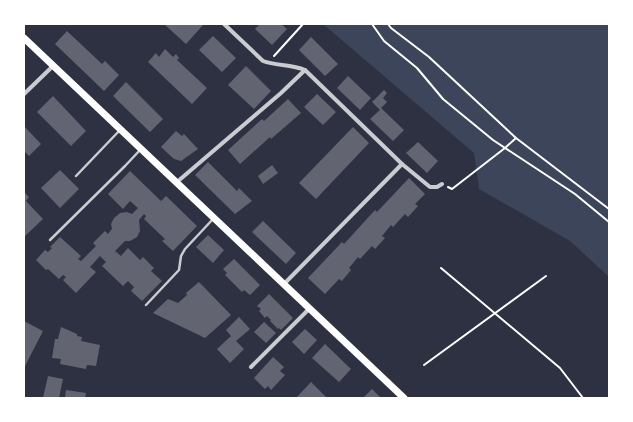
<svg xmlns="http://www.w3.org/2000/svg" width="633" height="422" viewBox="0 0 633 422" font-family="Figtree,sans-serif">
<rect width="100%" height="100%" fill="#2d3142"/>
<path fill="#3c4559" d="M323 24H609V277L570 241 479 189 474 153Z"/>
<g fill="#626471">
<path d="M164 24H202L203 25 186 44Z"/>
<path d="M260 24H281L287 29 272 45 255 29Z"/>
<path d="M67 31 102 64 105 61 119 75 104 91 55 44Z"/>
<path d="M213 36 236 58 222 72 199 50Z"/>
<path d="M311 37 338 64 325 76 299 50Z"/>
<path d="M165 49 173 57 176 54 179 58 177 60 207 88 192 104 148 62 156 53 159 57Z"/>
<path d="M246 66 271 91 254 109 228 85Z"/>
<path d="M348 76 371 98 360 110 337 88Z"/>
<path d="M126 82 163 119 150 132 113 96Z"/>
<path d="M384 90 387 93 383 98 387 102 381 108 404 130 393 141 370 119 380 110 372 102Z"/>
<path d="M317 94 336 112 323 125 304 107Z"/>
<path d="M53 96 86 131 71 146 37 112Z"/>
<path d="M288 99 301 113 271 139 270 137 240 164 228 150 262 119 264 121Z"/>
<path d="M24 126 41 144 29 156 24 151Z"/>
<path d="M353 127 369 143 316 199 299 183Z"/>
<path d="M176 131 182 136 184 134 198 149 181 161 174 159 161 147Z"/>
<path d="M418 142 438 161 427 173 406 153Z"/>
<path d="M208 162 237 191 239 188 252 201 235 214 195 175Z"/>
<path d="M272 165 278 173 263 184 258 176Z"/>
<path d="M60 170 79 189 60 208 41 188Z"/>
<path d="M130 171 161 201 166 196 197 226 173 251 162 241 165 239 144 219 146 216 144 214 139 220 140 231 137 237 130 241H125L115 251 121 256 128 248 140 260 143 257 154 268 151 271 162 281 142 301 131 291 134 287 128 281 123 286 102 266 106 262 100 256 90 267 96 272 76 293 63 280 66 277 63 275 59 279 48 269 46 270 36 260 45 250 48 252 52 248 50 247 60 237 81 256 78 259 81 261 96 246 93 243 105 231 108 234 112 229 111 224 114 218 120 213 127 212 132 214 138 208 130 201 123 209 108 194Z"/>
<path d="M409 178 425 194 415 204 418 206 408 217 405 214 393 227 391 225 382 236 385 238 375 249 372 246 360 259 358 257 349 268 351 270 342 281 339 279 325 294 308 278 342 242 344 244 375 210 377 212Z"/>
<path d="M24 192 29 197 26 201 43 219 24 237Z"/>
<path d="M263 221 296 253 286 264 252 232Z"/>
<path d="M208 235 224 250 213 263 196 247Z"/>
<path d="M234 259 260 285 250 295 244 290 242 292 225 275 227 273 223 269Z"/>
<path d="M199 282 231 315 205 338 153 313 168 299 178 303 187 295 186 293Z"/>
<path d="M269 294 293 318 281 330 279 328 278 329 270 321 271 320 267 316 265 318 259 311 261 309 257 306Z"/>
<path d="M239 317 250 329 236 341 244 349 230 363 217 349 231 336 226 330Z"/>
<path d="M24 321 43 331 24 368Z"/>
<path d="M264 322 276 333 266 343 254 332Z"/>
<path d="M61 327 77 334V336L82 337 81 341 100 345 96 366 87 365 86 369 60 364 61 359 52 358 55 339H58Z"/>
<path d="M305 329 317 340 304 354 292 342Z"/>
<path d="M325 344 351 369 339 382 312 358Z"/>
<path d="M273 357 284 367 280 371 285 375 271 390 268 386 265 389 254 378Z"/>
<path d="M48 376 63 379 59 398H43Z"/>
<path d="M311 382 327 398H296Z"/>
<path d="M372 389 381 398H363Z"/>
<path d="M66 390 86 393 85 398H65Z"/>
</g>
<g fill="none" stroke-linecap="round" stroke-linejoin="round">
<g stroke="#fff" stroke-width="2">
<path d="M372 24 384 41 417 68 443 99 493 140 575 194 609 222"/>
<path d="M388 24 391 28 429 57 516 138 609 209"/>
<path d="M274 56 303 24"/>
<path d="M448 187 452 189 505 148 516 138"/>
<path d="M441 268 560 368 583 398"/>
<path d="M424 365 546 276"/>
</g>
<g stroke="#caccd0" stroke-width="2.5">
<path d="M76 176 120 130"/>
<path d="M50 240 125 166 141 149"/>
<path d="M146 305 179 270 181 256 185 249 213 219"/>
</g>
<g stroke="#caccd0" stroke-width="4">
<path d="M224 24 263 61C276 66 291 64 305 70L402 164 430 187H437L442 184"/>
<path d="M24 94 53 66"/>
<path d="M177 182 281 93 305 70"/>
<path d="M284 284 402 164"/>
<path d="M251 367 309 309"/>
</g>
<path stroke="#fff" stroke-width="7" d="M24 38 404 398"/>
</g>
<rect width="633" height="422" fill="none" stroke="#ffffff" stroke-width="50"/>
</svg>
